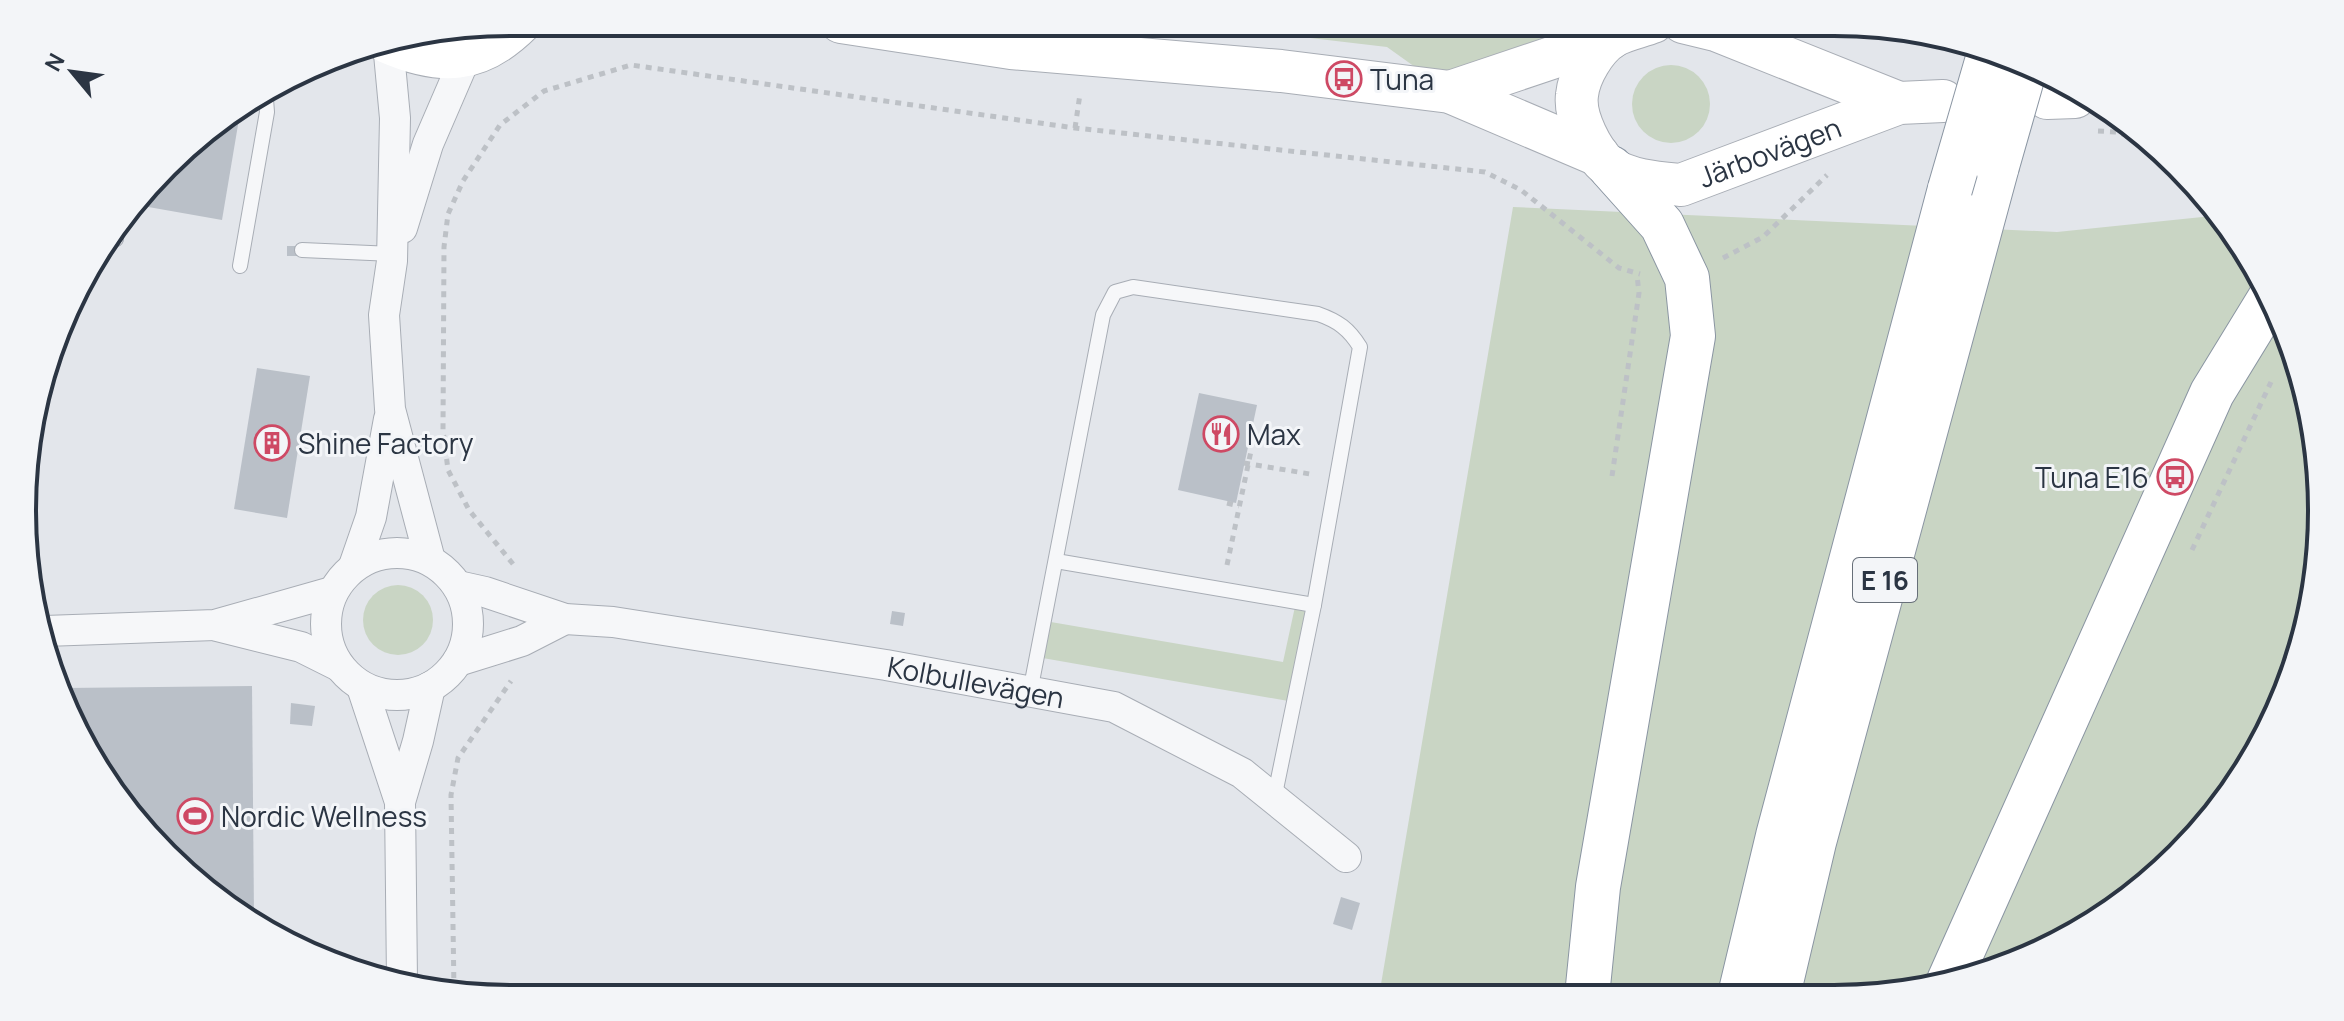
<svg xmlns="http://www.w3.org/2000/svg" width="2344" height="1021" viewBox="0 0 2344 1021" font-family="Manrope,sans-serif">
<rect width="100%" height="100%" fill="#e3e6eb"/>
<g fill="#c9d5c4">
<path d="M841 22H1091L1086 54Z"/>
<path d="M1174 22H1653L1450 92 1387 47Z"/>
<circle cx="1671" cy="104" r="39"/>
<path d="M1513 207 2057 232 2212 216 2272 295 2321 479 2296 668 2239 782 2131 898 2021 962 1898 995 1379 996Z"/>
<circle cx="398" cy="620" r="35"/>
<path d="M1296 602 1314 605 1294 702 1037 657 1045 621 1283 662Z"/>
</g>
<g fill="#bac0c8">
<path d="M240 113 222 220 137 205 189 143Z"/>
<rect x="287" y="246" width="13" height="10"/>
<path d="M257 368 310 376 287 518 234 509Z"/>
<path d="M1199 393 1257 405 1236 503 1178 490Z"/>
<path d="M892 611 905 613 903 626 890 624Z"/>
<path d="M252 686 254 916 189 878 87 754 65 688Z"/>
<path d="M291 703 315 706 312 726 290 724Z"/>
<path d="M1341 897 1360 903 1352 930 1333 924Z"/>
</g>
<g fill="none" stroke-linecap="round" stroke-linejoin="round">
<defs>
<g id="service">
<path d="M115 233 116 239"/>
<path d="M302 250 393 254"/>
<path d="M240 266 267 112 266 99"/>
<path d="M1056 561 1314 605"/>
<path d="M1030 692 1103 315 1115 292 1133 287 1318 314C1338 321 1349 329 1360 347L1314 605 1274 799"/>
</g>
<g id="minor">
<path d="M388 43 395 118 392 261 384 315 390 409 430 560"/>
<path d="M402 228 428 144 466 56"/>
<circle cx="397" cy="624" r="71"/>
<path d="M354 566 371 517 389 419"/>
<path id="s1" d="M458 586 485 592 565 619 613 622 886 665 1114 707 1242 773 1346 857"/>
<path d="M217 626 301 647 339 666"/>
<path d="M45 631 215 625 332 592"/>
<path d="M458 661 522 641 565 619"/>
<path d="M362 687 400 802"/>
<path d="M402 981 400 802 418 741 430 687"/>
</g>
<g id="secondary">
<path d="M841 22 1011 48 1281 71 1450 92 1598 155"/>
<path id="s2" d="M1653 22C1640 27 1623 30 1612 37 1595 48 1579 75 1577 95 1574 117 1592 153 1609 167 1628 181 1659 183 1681 185L1899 103 1943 101"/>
<path d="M1683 22 1716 30 1899 103"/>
<path d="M387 42C440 65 478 65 521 22"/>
<path d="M1450 92 1611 38"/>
<path d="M2047 98 2075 97"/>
</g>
<g id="trunk">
<path d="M1949 981 2212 393 2272 295"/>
<path d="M1740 995 1778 836 1950 189"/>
<path d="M1778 995 1814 842 1997 166"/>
<path d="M1587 996 1598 887 1693 336 1687 278 1662 225 1611 168"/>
</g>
</defs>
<use href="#service" stroke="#a8adb5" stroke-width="16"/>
<use href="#minor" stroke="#a8adb5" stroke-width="32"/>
<use href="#secondary" stroke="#a8adb5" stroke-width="44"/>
<use href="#trunk" stroke="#8a95a2" stroke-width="46"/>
<g stroke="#bdc1c6" stroke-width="5" stroke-dasharray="6 6" stroke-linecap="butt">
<path d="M1075 128 1080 94"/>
<path d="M2098 131 2117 132 2158 147"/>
<path d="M1723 258 1763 237 1827 175"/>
<path d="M1244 463 1310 474"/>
<path d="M1612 476 1639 293 1637 275"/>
<path d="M1227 503 1239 506"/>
<path d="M2192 550 2271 382"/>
<path d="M513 564 469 510 448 470 443 430 444 247 448 214 463 181 500 125 544 91 631 65 1075 128 1485 172 1521 190 1619 268 1640 274"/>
<path d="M1227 565 1251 451"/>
<path d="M454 990 451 795 458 758 511 681"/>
</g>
<use href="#service" stroke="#f6f7f9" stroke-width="14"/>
<use href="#minor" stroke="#f6f7f9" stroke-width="30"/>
<use href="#secondary" stroke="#fff" stroke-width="42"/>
<use href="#trunk" stroke="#fff" stroke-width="44"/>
<defs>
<g id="trunk-bridge">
<path d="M1997 166 2025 68"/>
<path d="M1950 189 1991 48"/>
</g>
</defs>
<use href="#trunk-bridge" stroke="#8a95a2" stroke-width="46" stroke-linecap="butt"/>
<use href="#trunk-bridge" stroke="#fff" stroke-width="44"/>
</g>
<defs>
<symbol id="bus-ring" viewBox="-11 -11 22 22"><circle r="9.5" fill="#f3f5f8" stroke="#ce4964" stroke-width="1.5"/><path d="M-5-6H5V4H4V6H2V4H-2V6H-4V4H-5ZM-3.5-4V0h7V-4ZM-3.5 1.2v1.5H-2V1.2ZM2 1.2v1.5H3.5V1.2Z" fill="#ce4964"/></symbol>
<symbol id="restaurant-ring" viewBox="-11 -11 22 22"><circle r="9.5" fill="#f3f5f8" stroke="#ce4964" stroke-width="1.5"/><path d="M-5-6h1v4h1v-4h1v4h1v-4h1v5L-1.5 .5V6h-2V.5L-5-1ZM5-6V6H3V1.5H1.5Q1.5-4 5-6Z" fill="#ce4964"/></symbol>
<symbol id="building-ring" viewBox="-11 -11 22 22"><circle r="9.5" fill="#f3f5f8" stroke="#ce4964" stroke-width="1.5"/><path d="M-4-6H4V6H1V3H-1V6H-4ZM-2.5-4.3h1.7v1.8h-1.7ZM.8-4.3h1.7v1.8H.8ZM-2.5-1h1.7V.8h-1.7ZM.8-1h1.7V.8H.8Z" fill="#ce4964"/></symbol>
<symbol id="stadium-ring" viewBox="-11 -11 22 22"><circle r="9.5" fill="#f3f5f8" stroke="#ce4964" stroke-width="1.5"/><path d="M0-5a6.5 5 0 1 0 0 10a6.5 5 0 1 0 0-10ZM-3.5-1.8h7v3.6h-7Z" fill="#ce4964"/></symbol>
</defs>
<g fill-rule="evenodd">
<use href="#bus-ring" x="1324" y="59" width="40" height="40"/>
<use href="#restaurant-ring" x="1201" y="414" width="40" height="40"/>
<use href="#building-ring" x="252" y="423" width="40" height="40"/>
<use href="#bus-ring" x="2155" y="457" width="40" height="40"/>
<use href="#stadium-ring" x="175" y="796" width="40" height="40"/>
</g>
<g text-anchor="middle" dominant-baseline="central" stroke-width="6" stroke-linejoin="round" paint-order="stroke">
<rect fill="#f3f5f8" stroke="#676f79" stroke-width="2" x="1853" y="558" width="64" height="44" rx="6"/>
<g font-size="26" font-weight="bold" fill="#2b3543">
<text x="1885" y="580">E 16</text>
</g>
<g font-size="28" fill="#2b3543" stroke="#f3f5f8" text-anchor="start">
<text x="1370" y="79">Tuna</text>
<text x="1247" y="434">Max</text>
<text x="298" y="443">Shine Factory</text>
<text x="2149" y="477" text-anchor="end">Tuna E16</text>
<text x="221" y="816">Nordic Wellness</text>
</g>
<g font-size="28" fill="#2b3543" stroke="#f3f5f8">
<text stroke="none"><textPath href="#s2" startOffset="364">Järbovägen</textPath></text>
<text stroke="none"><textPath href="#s1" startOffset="528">Kolbullevägen</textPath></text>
</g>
</g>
<path d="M0 0H2344V1021H0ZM510 36H1834A474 474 0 0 1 2308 510V511A474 474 0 0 1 1834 985H510A474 474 0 0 1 36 511V510A474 474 0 0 1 510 36Z" fill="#f3f5f8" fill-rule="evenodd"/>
<path fill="none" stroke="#2b3543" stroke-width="4" d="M510 36H1834A474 474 0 0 1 2308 510V511A474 474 0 0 1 1834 985H510A474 474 0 0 1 36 511V510A474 474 0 0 1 510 36Z"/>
<g transform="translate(72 72) rotate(299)" stroke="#f3f5f8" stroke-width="6" paint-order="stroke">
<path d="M0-6L14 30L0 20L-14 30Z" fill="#2b3543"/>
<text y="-12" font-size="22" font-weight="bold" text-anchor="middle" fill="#2b3543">N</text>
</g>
</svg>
